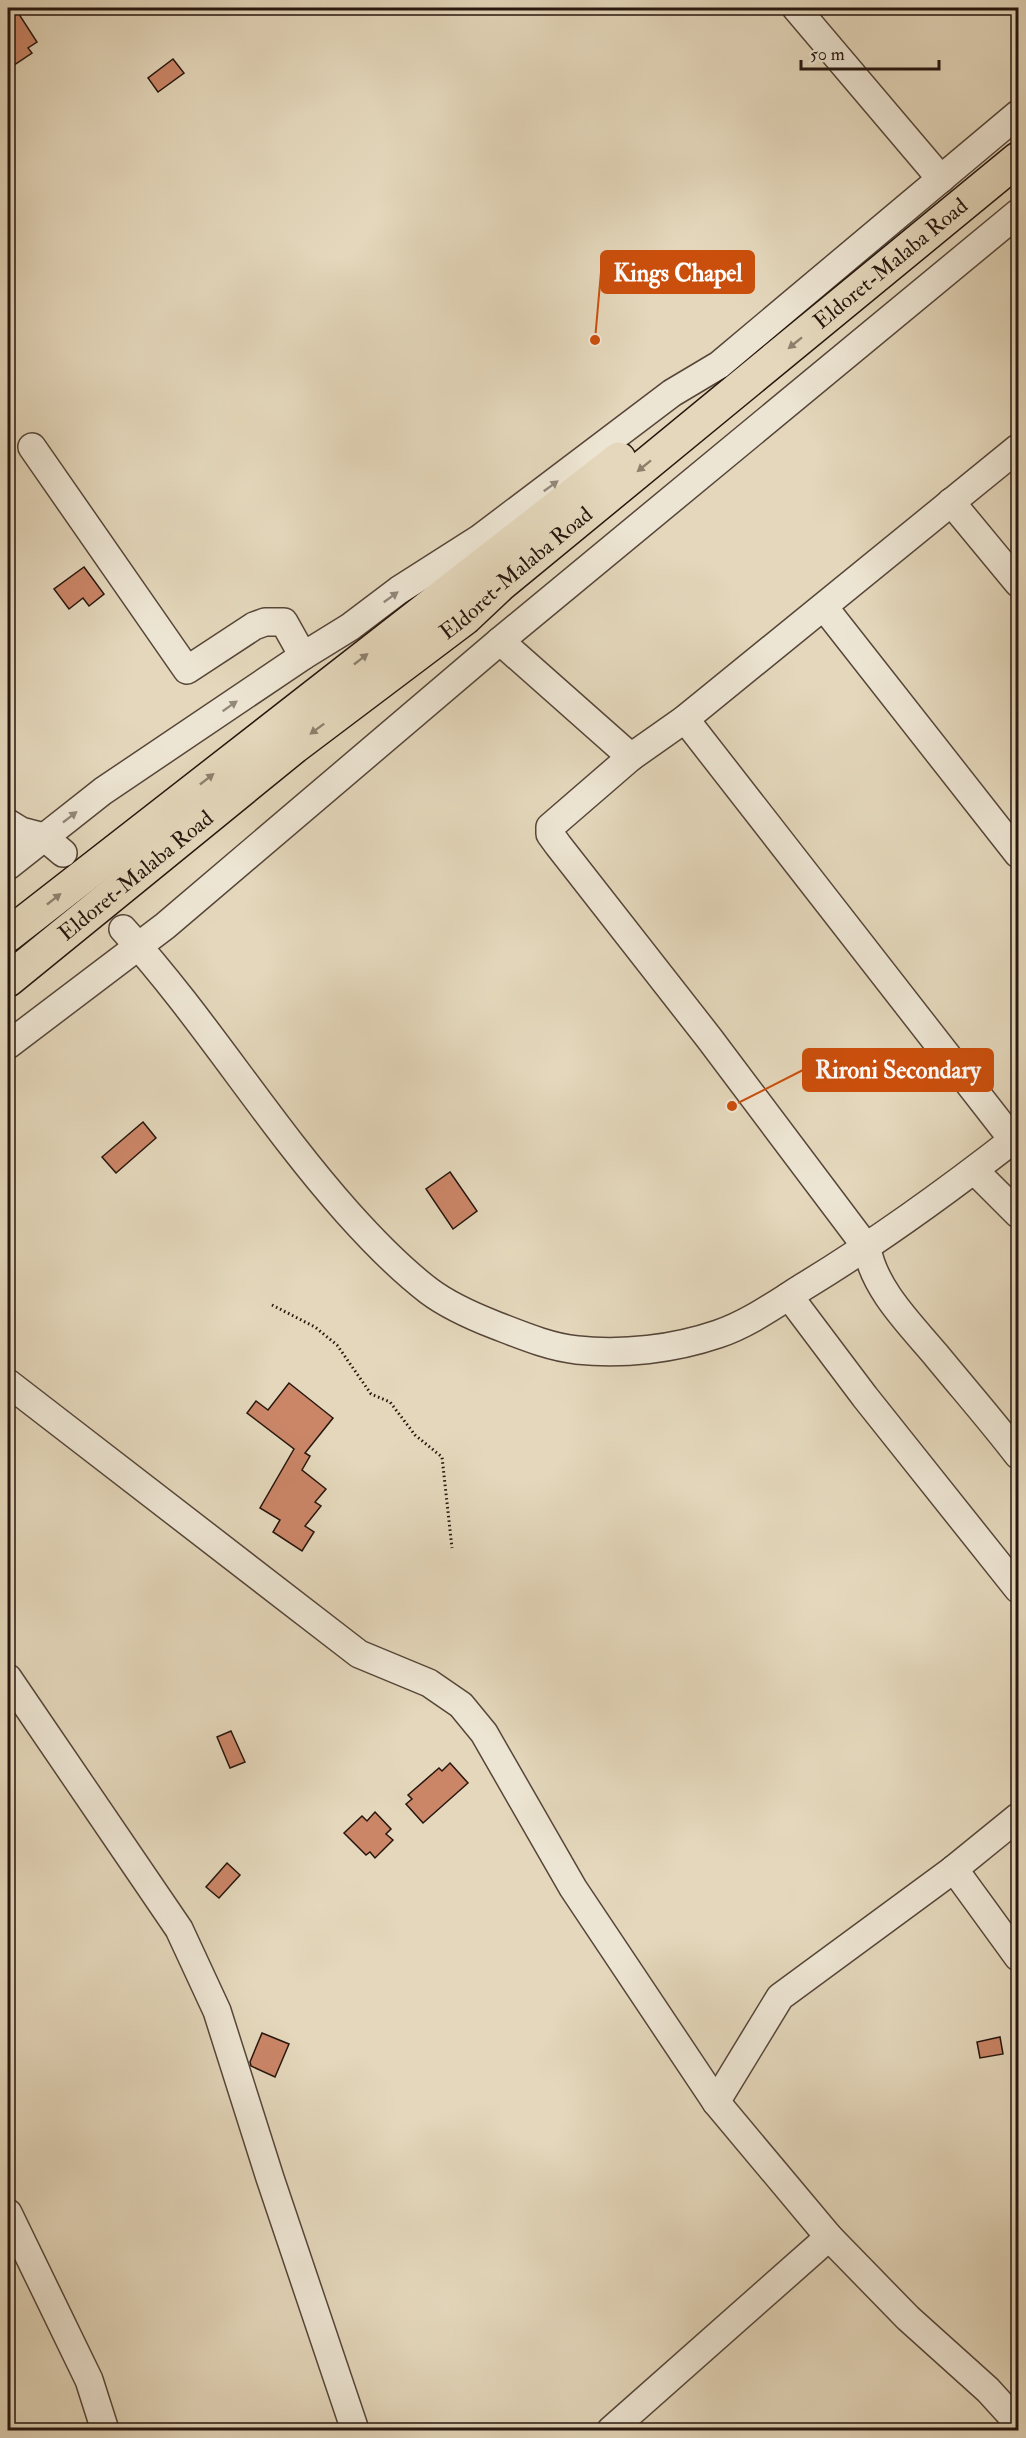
<svg xmlns="http://www.w3.org/2000/svg" width="1026" height="2438" viewBox="0 0 1026 2438" font-family="'IM FELL Double Pica',serif">
<rect width="100%" height="100%" fill="#e4d7bb"/>
<filter id="stains"><feTurbulence type="fractalNoise" baseFrequency=".00333" numOctaves="4"/><feColorMatrix values="0 0 0 0 .2 0 0 0 0 .09 0 0 0 0 .02 0 0 0 .5 -.17"/></filter>
<radialGradient id="worn" r=".72"><stop offset=".6" stop-color="#630" stop-opacity="0"/><stop offset="1" stop-color="#630" stop-opacity=".3"/></radialGradient>
<g fill="#cb8668" stroke="#26160e" stroke-width="1.5">
<path d="M8 8H15L37 42 28 48 32 53 8 69Z"/>
<path d="M173 59 184 73 158 92 148 78Z"/>
<path d="M84 567 104 594 89 606 83 598 69 609 54 589Z"/>
<path d="M143 1122 156 1138 116 1173 102 1157Z"/>
<path d="M450 1172 477 1211 453 1229 426 1189Z"/>
<path d="M289 1383 333 1418 305 1453 310 1456 302 1470 326 1489 315 1502 321 1506 305 1526 314 1532 302 1551 273 1532 280 1520 260 1508 294 1449 247 1413 256 1401 268 1410Z"/>
<path d="M231 1731 245 1762 230 1768 217 1737Z"/>
<path d="M450 1763 468 1783 423 1823 406 1804 412 1799 408 1795 439 1768 442 1771Z"/>
<path d="M375 1812 391 1829 386 1834 393 1840 375 1858 370 1852 366 1855 344 1833 362 1816 367 1821Z"/>
<path d="M227 1863 240 1875 219 1898 206 1887Z"/>
<path d="M262 2033 289 2044 275 2077 251 2066 250 2062Z"/>
<path d="M1000 2037 1003 2054 980 2058 977 2042Z"/>
</g>
<g fill="none" stroke-linecap="round" stroke-linejoin="round">
<defs>
<g id="minor">
<path d="M796 8 941 179"/>
<path d="M32 447 187 670 254 626 265 622H284L303 656"/>
<path d="M1018 448 685 719 631 757 550 827V834L558 845 709 1038 867 1248C874 1289 910 1324 936 1355 963 1388 992 1421 1018 1455"/>
<path d="M951 502 1018 583"/>
<path d="M824 607 1018 854"/>
<path d="M500 641 631 757"/>
<path d="M685 719 1013 1140"/>
<path d="M8 823 21 831 44 837 63 853"/>
<path d="M8 866 103 791 303 656 350 627 399 590 479 539 672 393 719 365 1018 114"/>
<path d="M123 929C204 1018 267 1122 347 1212 372 1240 399 1268 429 1291 449 1306 472 1316 495 1325 521 1335 549 1347 577 1350 623 1355 674 1349 718 1334 748 1324 776 1304 803 1287 879 1241 949 1190 1018 1136"/>
<path d="M8 1045 165 926 500 641 1018 213"/>
<path d="M975 1171 1018 1214"/>
<path d="M789 1296 865 1397 1018 1589"/>
<path d="M8 1383 359 1654 429 1683 461 1705 484 1733 573 1888 716 2102 829 2237 908 2318 988 2390 1018 2423"/>
<path d="M8 1678 179 1929 217 2011 270 2178 355 2430"/>
<path d="M954 1869 1018 1957"/>
<path d="M716 2102 780 1997 954 1869 1018 1817"/>
<path d="M8 2213 89 2380 105 2430"/>
<path d="M611 2430 829 2237"/>
</g>
<g id="highway">
<path d="M8 935 619 459"/>
<path id="s1" d="M8 980 294 747 465 618 501 584 1018 159"/>
</g>
</defs>
<use href="#minor" stroke="#564639" stroke-width="30"/>
<use href="#highway" stroke="#26160e" stroke-width="36"/>
<path stroke="#26160e" stroke-width="3" stroke-dasharray="1.5 3" stroke-linecap="butt" d="M272 1305 315 1327 337 1345 371 1394 390 1402 415 1435 442 1457 452 1548"/>
<use href="#minor" stroke="#ede5d3" stroke-width="27"/>
<use href="#highway" stroke="#e4d7bb" stroke-width="33"/>
</g>
<defs><path id="oneway-solid" d="M-6-.8H1V-3.2L6.5 0L1 3.2V.8H-6Z" transform="scale(1.5)"/></defs>
<g fill="#8e806d">
<use href="#oneway-solid" transform="translate(795 343) rotate(141)"/>
<use href="#oneway-solid" transform="translate(644 466) rotate(141)"/>
<use href="#oneway-solid" transform="translate(361 659) rotate(-38)"/>
<use href="#oneway-solid" transform="translate(317 729) rotate(143)"/>
<use href="#oneway-solid" transform="translate(207 779) rotate(-38)"/>
<use href="#oneway-solid" transform="translate(54 899) rotate(-38)"/>
</g>
<g fill="#93887a">
<use href="#oneway-solid" transform="translate(551 486) rotate(-36)"/>
<use href="#oneway-solid" transform="translate(391 597) rotate(-36)"/>
<use href="#oneway-solid" transform="translate(230 706) rotate(-35)"/>
<use href="#oneway-solid" transform="translate(70 817) rotate(-38)"/>
</g>
<g text-anchor="middle" dominant-baseline="central" stroke-width="4.5" stroke-linejoin="round" paint-order="stroke">
<g font-size="22" fill="#26160e" stroke="#ede5d3">
<text stroke="none"><textPath href="#s1" startOffset="1137">Eldoret-Malaba Road</textPath></text>
<text stroke="none"><textPath href="#s1" startOffset="651">Eldoret-Malaba Road</textPath></text>
<text stroke="none"><textPath href="#s1" startOffset="165">Eldoret-Malaba Road</textPath></text>
</g>
</g>
<path fill="none" stroke="#cb4f0c" stroke-width="2" d="M595 340L601 272M732 1106L803 1070"/>
<g fill="#cb4f0c" stroke="#ede5d3" stroke-width="2">
<circle cx="595" cy="340" r="6"/>
<circle cx="732" cy="1106" r="6"/>
</g>
<g fill="#cb4f0c" stroke="#cb4f0c" stroke-width="2">
<rect x="601" y="251" width="153" height="42" rx="6"/>
<rect x="803" y="1049" width="190" height="42" rx="6"/>
</g>
<g font-size="24" text-anchor="middle" font-weight="bold" fill="#fff">
<text x="678" y="281">Kings Chapel</text>
<text x="898" y="1078">Rironi Secondary</text>
</g>
<rect width="1026" height="2438" fill="none" stroke="#e4d7bb" stroke-width="30"/>
<rect x="9" y="9" width="1008" height="2420" fill="none" stroke="#26160e" stroke-width="3"/>
<rect x="15" y="15" width="996" height="2408" fill="none" stroke="#26160e" stroke-width="1.5"/>
<path d="M801 60v9h138v-9" fill="none" stroke="#26160e" stroke-width="3"/>
<text x="810" y="60" font-size="18" fill="#26160e" stroke="#ede5d3" stroke-width="4.5" paint-order="stroke">50 m</text>
<rect width="100%" height="100%" filter="url(#stains)"/>
<rect width="100%" height="100%" fill="url(#worn)"/>
</svg>
